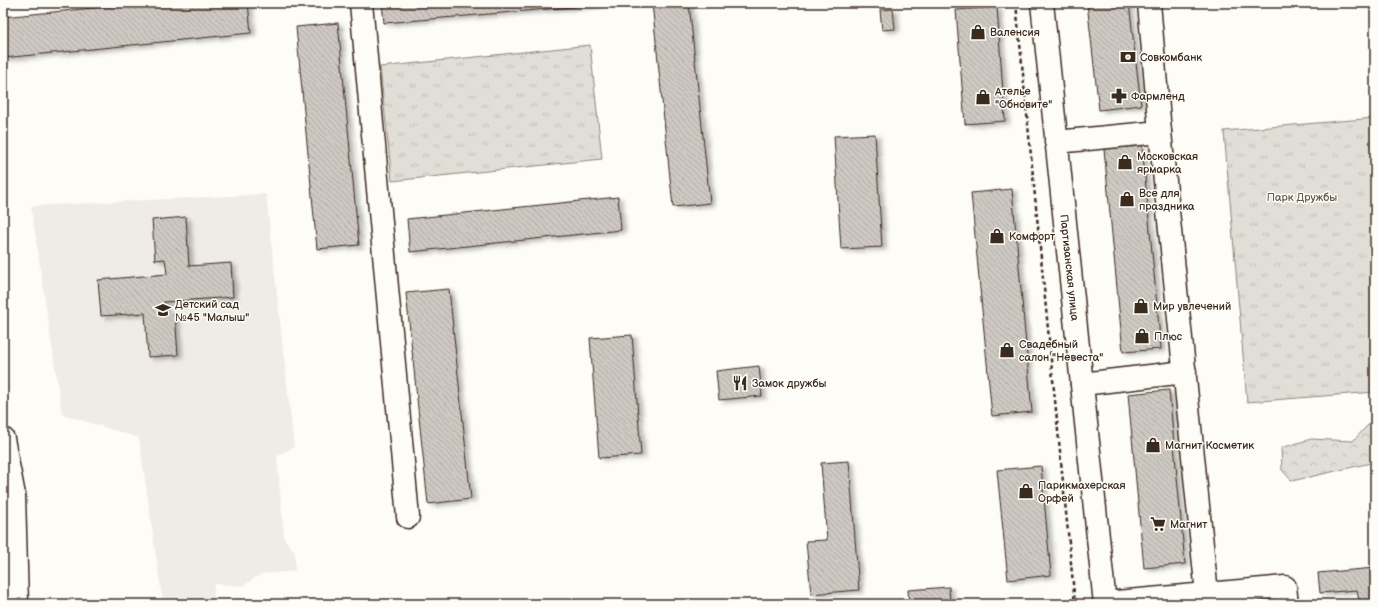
<svg xmlns="http://www.w3.org/2000/svg" width="1378" height="607" viewBox="0 0 1378 607" font-family="'Balsamiq Sans',sans-serif">
<defs>
<pattern id="grass-tufts" width="24" height="20" patternUnits="userSpaceOnUse"><rect width="24" height="20" fill="#e1ded7"/><path d="M3 7l-1-3M5 7V3M7 7l1-3M15 17l-1-3M17 17v-4M19 17l1-3" fill="none" stroke="#c2bfb8"/></pattern>
<pattern id="forest-crowns" width="20" height="18" patternUnits="userSpaceOnUse"><rect width="20" height="18" fill="#e1ded7"/><path d="M2 6a3 3 0 1 1 6 0M12 15a3 3 0 1 1 6 0" fill="none" stroke="#c2bfb8"/></pattern>
<pattern id="building-back-hatch" width="6" height="6" patternUnits="userSpaceOnUse"><rect width="6" height="6" fill="#cdc8c2"/><path d="M-1 5l2 2M0 0l6 6M5-1l2 2" fill="none" stroke="#b1aca6"/></pattern>
<filter id="shadow"><feDropShadow dx="4.5" dy="2.5" stdDeviation="2" flood-color="#0004"/></filter>
</defs>
<rect width="100%" height="100%" fill="#fdfcf7"/>
<filter id="ink" filterUnits="userSpaceOnUse"><feTurbulence type="fractalNoise" baseFrequency=".025" numOctaves="2"/><feDisplacementMap in="SourceGraphic" scale="8" xChannelSelector="R" yChannelSelector="G"/><feConvolveMatrix kernelMatrix="1 2 1 2 8 2 1 2 1" color-interpolation-filters="sRGB"/></filter>
<g filter="url(#ink)">
<path fill="#efece7" d="M266 194 294 447 277 456 284 538 295 552V571L261 574 243 586 214 584V602L163 604 139 438 62 414 31 206Z"/>
<g fill="url(#grass-tufts)" stroke="#8e847a">
<path d="M590 45 602 159 392 181 380 67Z"/>
<path d="M1375 118V392L1247 402 1224 131Z"/>
</g>
<path fill="url(#forest-crowns)" stroke="#8e847a" d="M1375 422V462L1292 481 1282 470 1281 448 1311 439 1353 441 1368 425Z"/>
<g fill="url(#building-back-hatch)" stroke="#3b2a1e" filter="url(#shadow)">
<path d="M143 3H248L251 33 3 58V17Z"/>
<path d="M382 3H595L596 5 384 23Z"/>
<path d="M652 3H689L710 203 673 207Z"/>
<path d="M1087 3H1129L1141 105 1099 110Z"/>
<path d="M997 7 1005 121 965 124 956 10Z"/>
<path d="M893 9 895 29 882 30 880 10Z"/>
<path d="M338 23 359 245 317 249 296 27Z"/>
<path d="M875 134 882 247 841 249 834 136Z"/>
<path d="M1142 145 1161 349 1123 352 1104 149Z"/>
<path d="M1012 189 1032 412 992 416 971 193Z"/>
<path d="M618 197 621 230 410 252 407 219Z"/>
<path d="M186 217 189 266 231 263 233 297 164 302 165 315 175 314 178 355 148 357 145 313 101 316 98 280 167 274 165 259 155 260 152 220Z"/>
<path d="M449 289 471 499 428 504 406 293Z"/>
<path d="M632 335 641 455 599 458 590 338Z"/>
<path d="M759 366 762 396 719 400 716 371Z"/>
<path d="M1169 390 1185 564 1144 568 1128 394Z"/>
<path d="M849 461 859 590 811 594 806 541 827 540 821 463Z"/>
<path d="M1041 466 1051 575 1008 580 997 470Z"/>
<path d="M1375 568V600L1359 602 1357 590 1320 593 1318 573Z"/>
<path d="M949 587 950 604H909L908 590Z"/>
</g>
<g fill="none" stroke-linecap="round" stroke-linejoin="round">
<defs>
<g id="minor">
<path d="M361 3 408 517"/>
<path id="s1" d="M1042 3 1105 604"/>
<path d="M1149 3 1160 132 1208 604"/>
<path d="M1056 142 1160 132"/>
<path d="M1082 384 1185 372"/>
<path d="M3 439 14 495"/>
<path d="M3 495H14L17 604"/>
<path d="M1105 603 1285 587 1287 604"/>
</g>
</defs>
<use href="#minor" stroke="#3b2a1e" stroke-width="25"/>
<path stroke="#3b2a1e" stroke-width="2.5" stroke-dasharray="4 3" stroke-linecap="butt" d="M1016 3 1075 604"/>
<use href="#minor" stroke="#fdfcf7" stroke-width="22"/>
</g>
</g>
<defs>
<symbol id="shop-bare" viewBox="-9 -9 18 18"><path d="M-5-2.5h2.3a2.7 3.5 0 0 1 5.4 0H5L5.5 6h-11ZM-1.5-2.5h3a1.5 2.3 0 0 0-3 0Z" fill="#3b2a1e" stroke="#fdfcf7" stroke-width="2.5" paint-order="stroke"/></symbol>
<symbol id="bank-bare" viewBox="-9 -9 18 18"><path d="M-6-4H6V4H-6ZM0-2.3a2.3 2.3 0 1 0 0 4.6a2.3 2.3 0 1 0 0-4.6Z" fill="#3b2a1e" stroke="#fdfcf7" stroke-width="2.5" paint-order="stroke"/></symbol>
<symbol id="pharmacy-bare" viewBox="-9 -9 18 18"><path d="M-2-6h4v4h4v4h-4v4h-4v-4h-4v-4h4Z" fill="#3b2a1e" stroke="#fdfcf7" stroke-width="2.5" paint-order="stroke"/></symbol>
<symbol id="school-bare" viewBox="-9 -9 18 18"><path d="M0-5L7-2L0 1L-7-2ZM-4 1L0 2.5L4 1V4Q0 6-4 4Z" fill="#3b2a1e" stroke="#fdfcf7" stroke-width="2.5" paint-order="stroke"/></symbol>
<symbol id="restaurant-bare" viewBox="-9 -9 18 18"><path d="M-5-6h1v4h1v-4h1v4h1v-4h1v5L-1.5 .5V6h-2V.5L-5-1ZM5-6V6H3V1.5H1.5Q1.5-4 5-6Z" fill="#3b2a1e" stroke="#fdfcf7" stroke-width="2.5" paint-order="stroke"/></symbol>
<symbol id="supermarket-bare" viewBox="-9 -9 18 18"><path d="M-6-5.5h2.5l.6 2H6L4.5 2H-2.5L-4.4-4H-6ZM-1.5 3.2a1.3 1.3 0 1 0 .1 0ZM3 3.2a1.3 1.3 0 1 0 .1 0Z" fill="#3b2a1e" stroke="#fdfcf7" stroke-width="2.5" paint-order="stroke"/></symbol>
</defs>
<g fill-rule="evenodd">
<use href="#shop-bare" x="967" y="21" width="22" height="22"/>
<use href="#bank-bare" x="1117" y="46" width="22" height="22"/>
<use href="#pharmacy-bare" x="1108" y="85" width="22" height="22"/>
<use href="#shop-bare" x="972" y="86" width="22" height="22"/>
<use href="#shop-bare" x="1114" y="151" width="22" height="22"/>
<use href="#shop-bare" x="1116" y="188" width="22" height="22"/>
<use href="#shop-bare" x="986" y="225" width="22" height="22"/>
<use href="#shop-bare" x="1130" y="295" width="22" height="22"/>
<use href="#school-bare" x="152" y="299" width="22" height="22"/>
<use href="#shop-bare" x="1131" y="325" width="22" height="22"/>
<use href="#shop-bare" x="996" y="339" width="22" height="22"/>
<use href="#restaurant-bare" x="729" y="372" width="22" height="22"/>
<use href="#shop-bare" x="1142" y="434" width="22" height="22"/>
<use href="#shop-bare" x="1015" y="480" width="22" height="22"/>
<use href="#supermarket-bare" x="1147" y="513" width="22" height="22"/>
</g>
<g text-anchor="middle" dominant-baseline="central" stroke-width="3" stroke-linejoin="round" paint-order="stroke">
<g font-size="11" fill="#3b2a1e" stroke="#fdfcf7" text-anchor="start">
<text x="990" y="32">Валенсия</text>
<text x="1140" y="57">Совкомбанк</text>
<text x="995" y="91">Ателье<tspan x="995" dy="13">"Обновите"</tspan></text>
<text x="1131" y="96">Фармленд</text>
<text x="1137" y="156">Московская<tspan x="1137" dy="13">ярмарка</tspan></text>
<text x="1139" y="193">Все для<tspan x="1139" dy="13">праздника</tspan></text>
<text x="1009" y="236">Комфорт</text>
<text x="175" y="304">Детский сад<tspan x="175" dy="13">№45 "Малыш"</tspan></text>
<text x="1153" y="306">Мир увлечений</text>
<text x="1154" y="336">Плюс</text>
<text x="1019" y="344">Свадебный<tspan x="1019" dy="13">салон "Невеста"</tspan></text>
<text x="752" y="383">Замок дружбы</text>
<text x="1165" y="445">Магнит Косметик</text>
<text x="1038" y="485">Парикмахерская<tspan x="1038" dy="13">Орфей</tspan></text>
<text x="1170" y="524">Магнит</text>
</g>
<g font-size="11" fill="#64574c" stroke="#fdfcf7">
<text x="1302" y="197">Парк Дружбы</text>
</g>
<g font-size="11" fill="#3b2a1e" stroke="#fdfcf7">
<text stroke="none"><textPath href="#s1" startOffset="266">Партизанская улица</textPath></text>
</g>
</g>
<rect width="1378" height="607" fill="none" stroke="#fdfcf7" stroke-width="16"/>
<rect x="8" y="8" width="1362" height="591" fill="none" stroke="#3b2a1e" stroke-width="1.5" filter="url(#ink)"/>
</svg>
